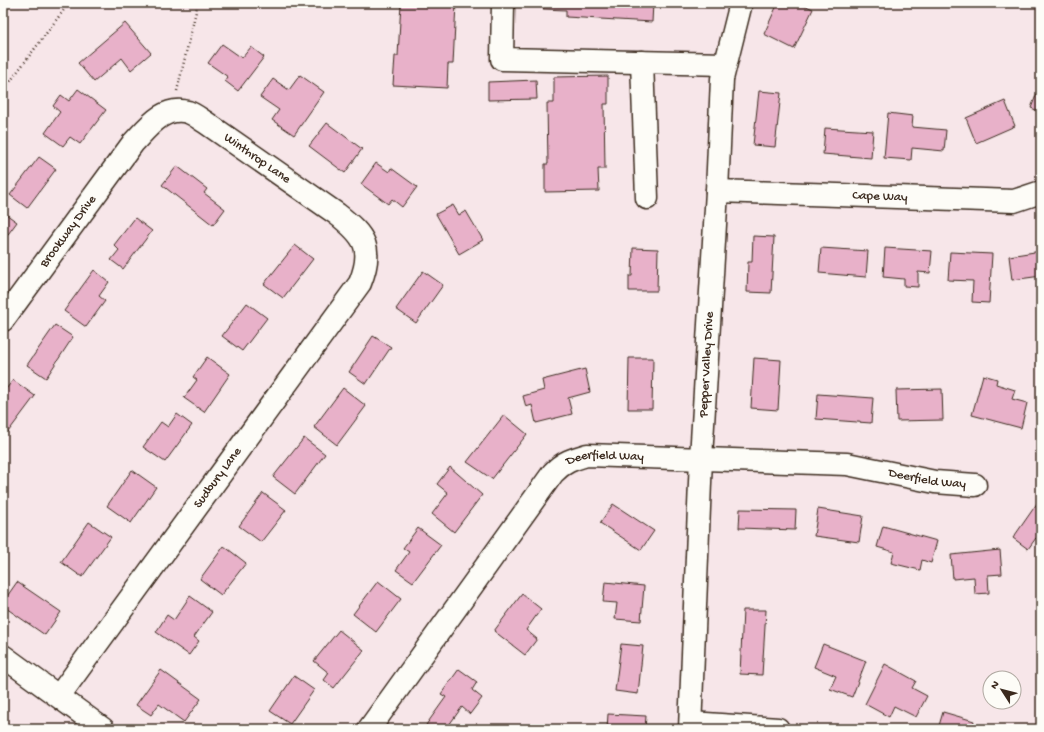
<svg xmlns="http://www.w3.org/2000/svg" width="1044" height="732" viewBox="0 0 1044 732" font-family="'Gochi Hand',sans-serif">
<rect width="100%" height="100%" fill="#f7e6e9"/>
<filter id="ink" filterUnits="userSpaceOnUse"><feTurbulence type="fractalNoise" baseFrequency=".025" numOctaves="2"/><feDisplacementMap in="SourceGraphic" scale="8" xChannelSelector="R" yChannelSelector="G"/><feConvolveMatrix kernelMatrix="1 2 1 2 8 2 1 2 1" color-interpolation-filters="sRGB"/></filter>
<g filter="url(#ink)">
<g fill="#e8b1c9" stroke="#3b2a1e">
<path d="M401 3H456L453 64H448L447 88 393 85 395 56H398Z"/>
<path d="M544 3H653L652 22 566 17V10L543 9Z"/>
<path d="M778 3H799L813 9 794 49 764 34Z"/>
<path d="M125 23 151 53 131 70 122 58 94 82 78 63Z"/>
<path d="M222 44 242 58 251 47 264 57 238 91 225 81 228 77 208 63Z"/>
<path d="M300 75 324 92 294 135 272 120 279 110 260 97 273 79 289 90Z"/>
<path d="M608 76V104H604L605 169H598L599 191 545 192V164H548L547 103H554V77Z"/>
<path d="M536 80 537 99 488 100V82Z"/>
<path d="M1041 83V112L1031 108Z"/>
<path d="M78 89 106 110 80 144 70 137 63 146 45 133 60 112 53 106 61 95 69 101Z"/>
<path d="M759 91 781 93 775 147 753 145Z"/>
<path d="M1005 101 1015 126 976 143 966 118Z"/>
<path d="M888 113 913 116 912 127 946 130 944 151 912 148 911 160 884 158Z"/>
<path d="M327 123 362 149 345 173 309 146Z"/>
<path d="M825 128 873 131 871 158 823 154Z"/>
<path d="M39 157 56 169 27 208 10 195Z"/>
<path d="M376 163 389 172 391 168 417 187 402 207 392 199 388 204 361 184Z"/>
<path d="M177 166 207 189 204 193 225 209 213 225 162 185Z"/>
<path d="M453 205 459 215 466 211 483 240 459 254 436 214Z"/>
<path d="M3 212 17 222 3 241Z"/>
<path d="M135 218 152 231 123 269 111 260 119 250 114 245Z"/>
<path d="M753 236 774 237 771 293 747 292 748 262H752Z"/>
<path d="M295 245 313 259 283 298 264 284Z"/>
<path d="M633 248 658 249 657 291H629V276H632Z"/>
<path d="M821 248 868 251 866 277 819 273Z"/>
<path d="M885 248 932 251 930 273 918 272V287L904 286V279L883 277Z"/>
<path d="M1041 251V276L1012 280 1009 256Z"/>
<path d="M950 252 992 254 989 303 972 302 973 281 948 280Z"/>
<path d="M94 270 109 282 99 296 105 301 86 327 64 311Z"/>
<path d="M423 271 443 285 416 323 396 309Z"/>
<path d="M247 303 267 318 242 351 222 336Z"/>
<path d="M55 325 73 337 46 378 27 365Z"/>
<path d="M373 336 391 347 366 384 349 372Z"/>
<path d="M207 357 230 374 204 412 184 398 197 380 193 377Z"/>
<path d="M629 358H653L652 409H628Z"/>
<path d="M754 358 781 360 778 410 751 408Z"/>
<path d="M585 369 590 392 568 398 572 414 536 423 532 405 526 407 523 396 544 390 542 380Z"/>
<path d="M983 375 997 379 996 384 1015 390 1012 399 1027 403 1021 428 972 415Z"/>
<path d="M13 380 35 396 8 432 3 428V393Z"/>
<path d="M343 388 366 406 337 445 314 427Z"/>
<path d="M942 389 943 420 897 421 896 390Z"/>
<path d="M818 394 873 398 871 423 816 419Z"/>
<path d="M177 414 192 425 165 462 143 447 161 422 168 427Z"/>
<path d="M504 415 527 434 492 479 467 462Z"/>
<path d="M304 438 325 454 295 494 273 477Z"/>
<path d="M450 467 482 495 454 532 432 514 448 493 437 484Z"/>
<path d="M132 470 156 487 131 523 107 506Z"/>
<path d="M263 493 286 510 261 542 239 526Z"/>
<path d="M1038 502 1041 504V541L1036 538 1028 549 1013 538Z"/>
<path d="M613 504 654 531 641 550 600 523Z"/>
<path d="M740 509 796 510 795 530 739 528Z"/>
<path d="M818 509 863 516 859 542 814 536Z"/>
<path d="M89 522 111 537 82 577 61 562Z"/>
<path d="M883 526 937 541 931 563 922 560 920 570 891 563 894 552 877 547Z"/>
<path d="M418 528 441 545 413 582 396 570 409 552 403 548Z"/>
<path d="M224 546 246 563 221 595 200 579Z"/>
<path d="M1000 550 1002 574 988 575 989 593 975 594 974 577 953 579 951 555Z"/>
<path d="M378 581 401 599 376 632 353 614Z"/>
<path d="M17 582 61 612 45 635 3 606V602Z"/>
<path d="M605 582 644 586 641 621 615 619 617 603 603 602Z"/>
<path d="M522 594 541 609 526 630 537 639 525 655 494 631Z"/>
<path d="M190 596 212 612 194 637 199 641 189 655 156 632 167 615 174 620Z"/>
<path d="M743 610H766L762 675 740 674Z"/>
<path d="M339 630 364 650 334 688 324 680 329 673 314 661Z"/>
<path d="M621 644 643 646 638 694 615 691Z"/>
<path d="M823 644 866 661 852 697 830 689 836 676 814 667Z"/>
<path d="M885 664 916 681 912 688 927 696 916 717 894 706 889 717 865 704Z"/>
<path d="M459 669 477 682 472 690 482 698 470 714 462 707 446 729H432L426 725 446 697 441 694Z"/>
<path d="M161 670 201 699 184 722 159 704 151 715 136 705Z"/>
<path d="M294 676 314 690 290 724 270 711Z"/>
<path d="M943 712 974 721 972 729H938Z"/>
<path d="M608 714 646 716 645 729H607Z"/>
<path d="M3 722 12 729H3Z"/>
</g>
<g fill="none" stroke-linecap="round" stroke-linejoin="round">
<defs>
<g id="minor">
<path d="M503 3 502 59 725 64"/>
<path d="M642 62 647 198"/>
<path id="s1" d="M717 191 1014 201 1041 192"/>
<path id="s2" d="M3 320 133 143C148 127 164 105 188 112 194 114 200 119 205 122L337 214C365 236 374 248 360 283L59 696"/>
<path d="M3 656 103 729"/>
<path d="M691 723 778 729"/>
<path id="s3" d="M369 729 553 473C563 462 573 459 587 455L847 464 935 482 975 485"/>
<path id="s4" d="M690 729 701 458 717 191 722 79 741 3"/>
</g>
</defs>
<use href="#minor" stroke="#3b2a1e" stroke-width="25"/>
<g stroke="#3b2a1e" stroke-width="2.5" stroke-dasharray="1 3" stroke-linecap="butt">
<path d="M3 91 69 3"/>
<path d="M177 91 198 3"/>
</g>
<use href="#minor" stroke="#fdfcf7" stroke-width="22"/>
</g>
</g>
<g text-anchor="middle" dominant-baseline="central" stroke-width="3" stroke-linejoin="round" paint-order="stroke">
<g font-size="13" fill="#3b2a1e" stroke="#fdfcf7">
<text stroke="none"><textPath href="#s2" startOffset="370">Winthrop Lane</textPath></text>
<text stroke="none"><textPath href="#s1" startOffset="163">Cape Way</textPath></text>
<text stroke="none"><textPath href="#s2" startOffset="110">Brookway Drive</textPath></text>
<text stroke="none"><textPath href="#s4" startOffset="365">Pepper Valley Drive</textPath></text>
<text stroke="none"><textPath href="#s3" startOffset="372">Deerfield Way</textPath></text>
<text transform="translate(218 478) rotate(-54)">Sudbury Lane</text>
<text stroke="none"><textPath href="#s3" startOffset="696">Deerfield Way</textPath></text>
</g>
</g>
<rect width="1044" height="732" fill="none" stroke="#fdfcf7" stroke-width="16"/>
<rect x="8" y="8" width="1028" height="716" fill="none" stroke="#3b2a1e" stroke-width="1.5" filter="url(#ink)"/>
<g transform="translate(1002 690) rotate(306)"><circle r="19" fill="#fdfcf7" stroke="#afa8a0"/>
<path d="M0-3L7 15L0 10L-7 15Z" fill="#3b2a1e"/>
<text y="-6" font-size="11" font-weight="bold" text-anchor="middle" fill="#3b2a1e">N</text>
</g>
</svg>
